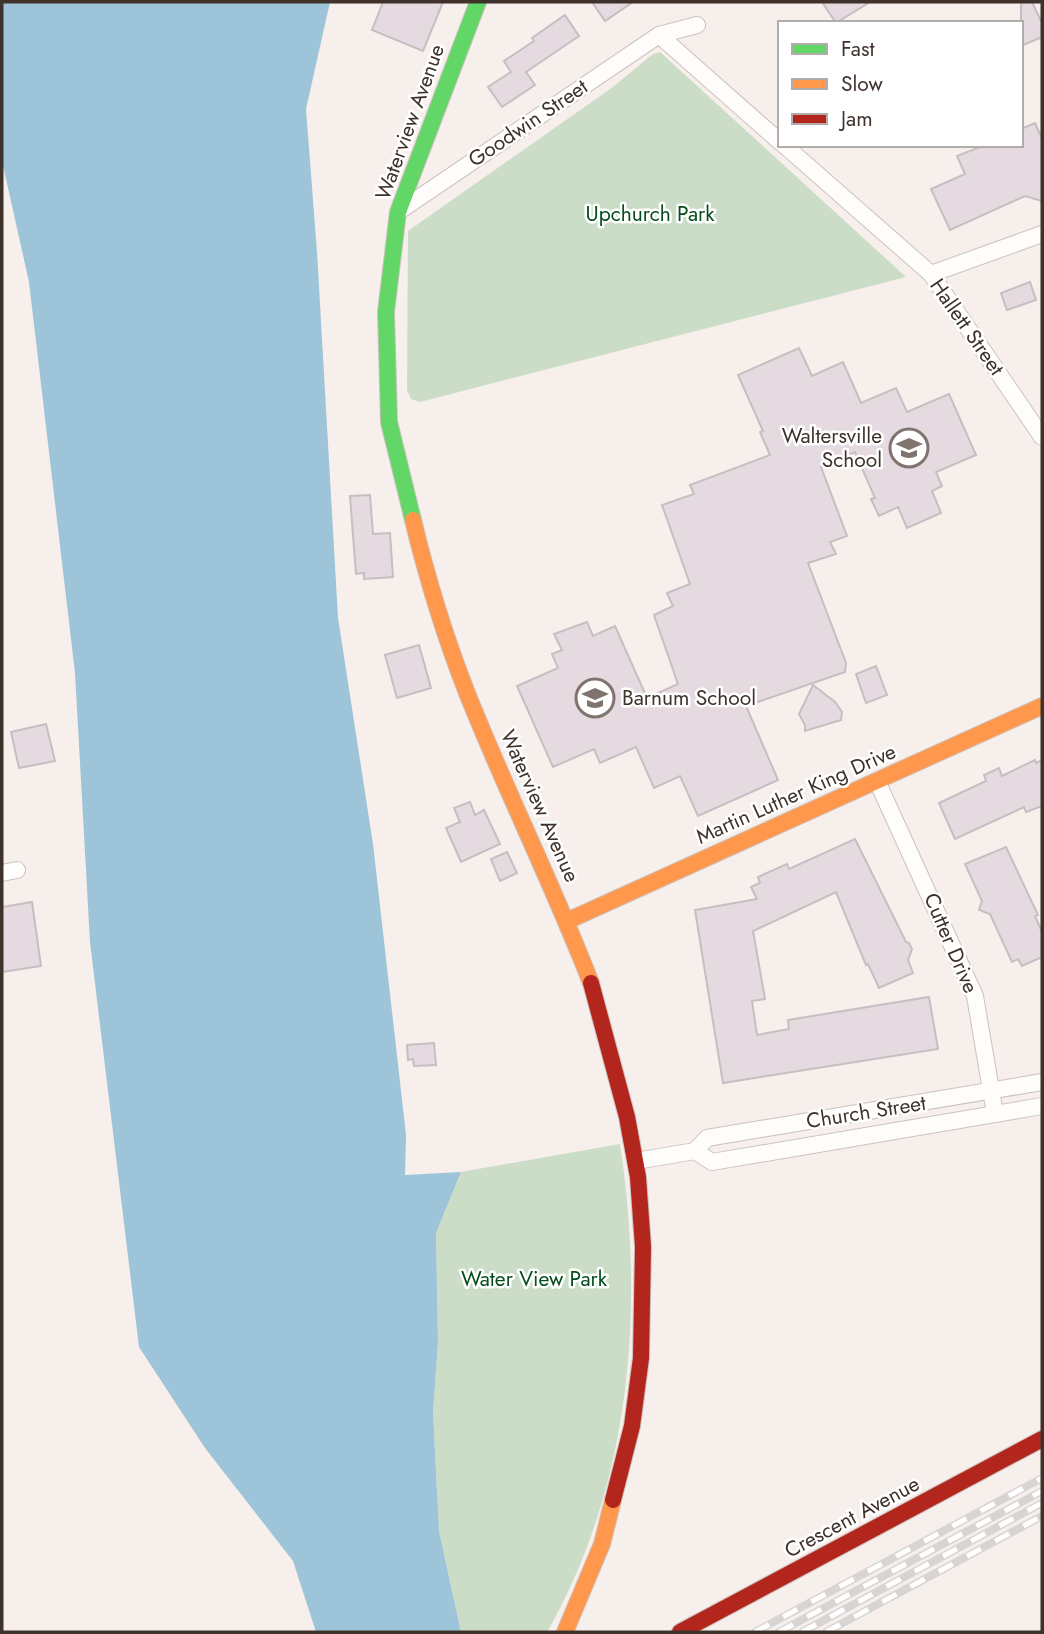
<svg xmlns="http://www.w3.org/2000/svg" width="1044" height="1634" viewBox="0 0 1044 1634" font-family="Jost,sans-serif">
<rect width="100%" height="100%" fill="#f6efeb"/>
<g fill="#cbddc7">
<path d="M660 52 906 277 420 402 411 399 407 390 408 231 613 87 653 54Z"/>
<path d="M620 1144C645 1308 631 1486 547 1632H461L439 1531 433 1412 438 1343 436 1233 461 1172Z"/>
</g>
<path fill="#9dc4d8" d="M2 2H330L306 109 317 252 338 618 373 844 406 1135 405 1175 461 1172 436 1233 438 1343 433 1412 439 1531 461 1632H316L293 1561 205 1448 139 1347 90 942 75 673 29 282 2 161Z"/>
<g fill="#e6dae1" stroke="#c6bec1" stroke-width="2">
<path d="M383 2H443L423 51 372 30Z"/>
<path d="M592 2H633L605 21Z"/>
<path d="M822 2H870L836 23Z"/>
<path d="M1021 2H1032L1042 23V37L1021 46Z"/>
<path d="M565 15 579 36 526 72 535 85 502 107 488 87 511 72 504 61 534 41 532 38Z"/>
<path d="M1035 123 1042 139V201L1025 196 950 230 931 189 965 174 957 156 985 145H1021V129Z"/>
<path d="M1030 282 1036 300 1007 310 1001 293Z"/>
<path d="M799 348 812 376 843 362 861 403 896 388 907 412 949 394 976 455 936 472 942 486 932 491 941 513 907 528 898 507 879 516 871 499 875 498 855 452 821 467 847 536 830 542 836 554 808 563 846 663 845 672 746 706 778 780 698 816 680 776 654 788 636 747 600 763 594 749 553 767 517 686 558 668 552 654 562 650 554 634 587 622 593 636 615 626 647 698 678 684 654 615 673 606 667 593 690 584 662 505 694 494 690 485 770 455 760 432 763 431 738 375Z"/>
<path d="M370 495 373 534 390 533 393 577 364 579V573L356 574 350 496Z"/>
<path d="M419 645 431 688 397 698 385 655Z"/>
<path d="M876 666 887 695 866 703 856 674Z"/>
<path d="M813 685 835 702 842 712 841 720 805 731V725L799 714Z"/>
<path d="M46 724 55 761 19 768 11 732Z"/>
<path d="M1035 760 1036 763 1042 760V806L1026 812 1024 807 955 839 939 803 986 781 984 775 999 768 1002 776Z"/>
<path d="M470 802 475 815 484 810 500 844 461 862 446 828 460 822 454 808Z"/>
<path d="M855 839 906 942 909 943 912 949 908 960 913 973 879 988 868 964 866 965 836 892 753 931 765 999 752 1001 757 1035 789 1029 788 1020 929 997 938 1049 723 1083 695 910 757 899 751 887 760 883 758 877 787 864 789 869Z"/>
<path d="M1006 847 1038 915 1035 916 1042 932V957L1022 966 1018 959 1012 962 990 914 979 910 982 901 965 864Z"/>
<path d="M507 852 517 873 500 881 491 859Z"/>
<path d="M32 902 41 966 2 972V907Z"/>
<path d="M434 1043 436 1065 414 1066 413 1059 408 1060 407 1045Z"/>
</g>
<g fill="none" stroke-linecap="round" stroke-linejoin="round">
<defs>
<g id="street">
<path d="M659 35 780 142"/>
<path d="M784 145 931 274 1042 437"/>
<path d="M398 212 659 35 697 25"/>
<path d="M931 274 1042 234"/>
<path d="M877 781 975 996 995 1114"/>
<path d="M2 873 17 870"/>
<path d="M695 1151 712 1162 1042 1106"/>
<path d="M636 1161 695 1151 707 1138 1042 1082"/>
</g>
<path id="fast" d="M413 520 389 422 386 312 398 212 478 2"/>
<g id="slow">
<path d="M413 520C427 578 445 637 467 693 506 791 553 885 591 983"/>
<path d="M567 921 1042 706"/>
<path d="M565 1632 602 1544 613 1500"/>
</g>
<g id="jam">
<path d="M591 983 627 1117 638 1177 643 1247 641 1358 632 1426 613 1500"/>
<path d="M680 1632 1042 1439"/>
</g>
</defs>
<use href="#street" stroke="#ccc2bd" stroke-width="18"/>
<use href="#fast" stroke="#ccc2bd" stroke-width="18"/>
<use href="#slow" stroke="#ccc2bd" stroke-width="18"/>
<use href="#jam" stroke="#ccc2bd" stroke-width="18"/>
<use href="#street" stroke="#fefdfc" stroke-width="16"/>
<use href="#fast" stroke="#63d668" stroke-width="16"/>
<use href="#slow" stroke="#ff974d" stroke-width="16"/>
<use href="#jam" stroke="#b3261e" stroke-width="16"/>
<defs>
<g id="rail">
<path d="M755 1632 1042 1478"/>
<path d="M779 1632 1042 1491"/>
<path d="M802 1632 1042 1503"/>
<path d="M826 1632 1042 1516"/>
</g>
</defs>
<use href="#rail" stroke="#d7d5d3" stroke-width="8"/>
<use href="#rail" stroke="#fff" stroke-width="5" stroke-dasharray="16" stroke-linecap="butt"/>
</g>
<defs>
<symbol id="school-ring" viewBox="-11 -11 22 22"><circle r="9.5" fill="#fff" stroke="#7f746e" stroke-width="1.5"/><path d="M0-5L7-2L0 1L-7-2ZM-4 1L0 2.5L4 1V4Q0 6-4 4Z" fill="#7f746e"/></symbol>
</defs>
<g fill-rule="evenodd">
<use href="#school-ring" x="887" y="426" width="44" height="44"/>
<use href="#school-ring" x="573" y="676" width="44" height="44"/>
</g>
<g text-anchor="middle" dominant-baseline="central" stroke-width="5" stroke-linejoin="round" paint-order="stroke">
<g font-size="21" fill="#3f322b" stroke="#fff">
<text transform="translate(410 122) rotate(-70)">Waterview Avenue</text>
<text transform="translate(528 123) rotate(-34)">Goodwin Street</text>
<text transform="translate(967 327) rotate(55)">Hallett Street</text>
<text transform="translate(796 794) rotate(-24)">Martin Luther King Drive</text>
<text transform="translate(540 806) rotate(66)">Waterview Avenue</text>
<text transform="translate(951 943) rotate(67)">Cutter Drive</text>
<text transform="translate(866 1112) rotate(-9)">Church Street</text>
<text transform="translate(852 1517) rotate(-28)">Crescent Avenue</text>
</g>
<g font-size="21" fill="#054d1a" stroke="#fff">
<text x="650" y="214">Upchurch Park</text>
<text x="534" y="1279">Water View Park</text>
</g>
<g font-size="21" fill="#3f322b" stroke="#fff" text-anchor="end">
<text x="882" y="436">Waltersville<tspan x="882" dy="24">School</tspan></text>
<text x="622" y="698" text-anchor="start">Barnum School</text>
</g>
</g>
<rect width="1044" height="1634" fill="none" stroke="#3f322b" stroke-width="7"/>
<rect x="778" y="21" width="245" height="126" fill="#ffffff" stroke="#b2adaa" stroke-width="2"/>
<rect x="792" y="44" width="35" height="10" fill="#63d668" stroke="#b2adaa" stroke-width="2"/>
<text x="841" y="56" font-size="21" fill="#3f322b">Fast</text>
<rect x="792" y="79" width="35" height="10" fill="#ff974d" stroke="#b2adaa" stroke-width="2"/>
<text x="841" y="91" font-size="21" fill="#3f322b">Slow</text>
<rect x="792" y="114" width="35" height="10" fill="#b3261e" stroke="#b2adaa" stroke-width="2"/>
<text x="841" y="126" font-size="21" fill="#3f322b">Jam</text>
</svg>
